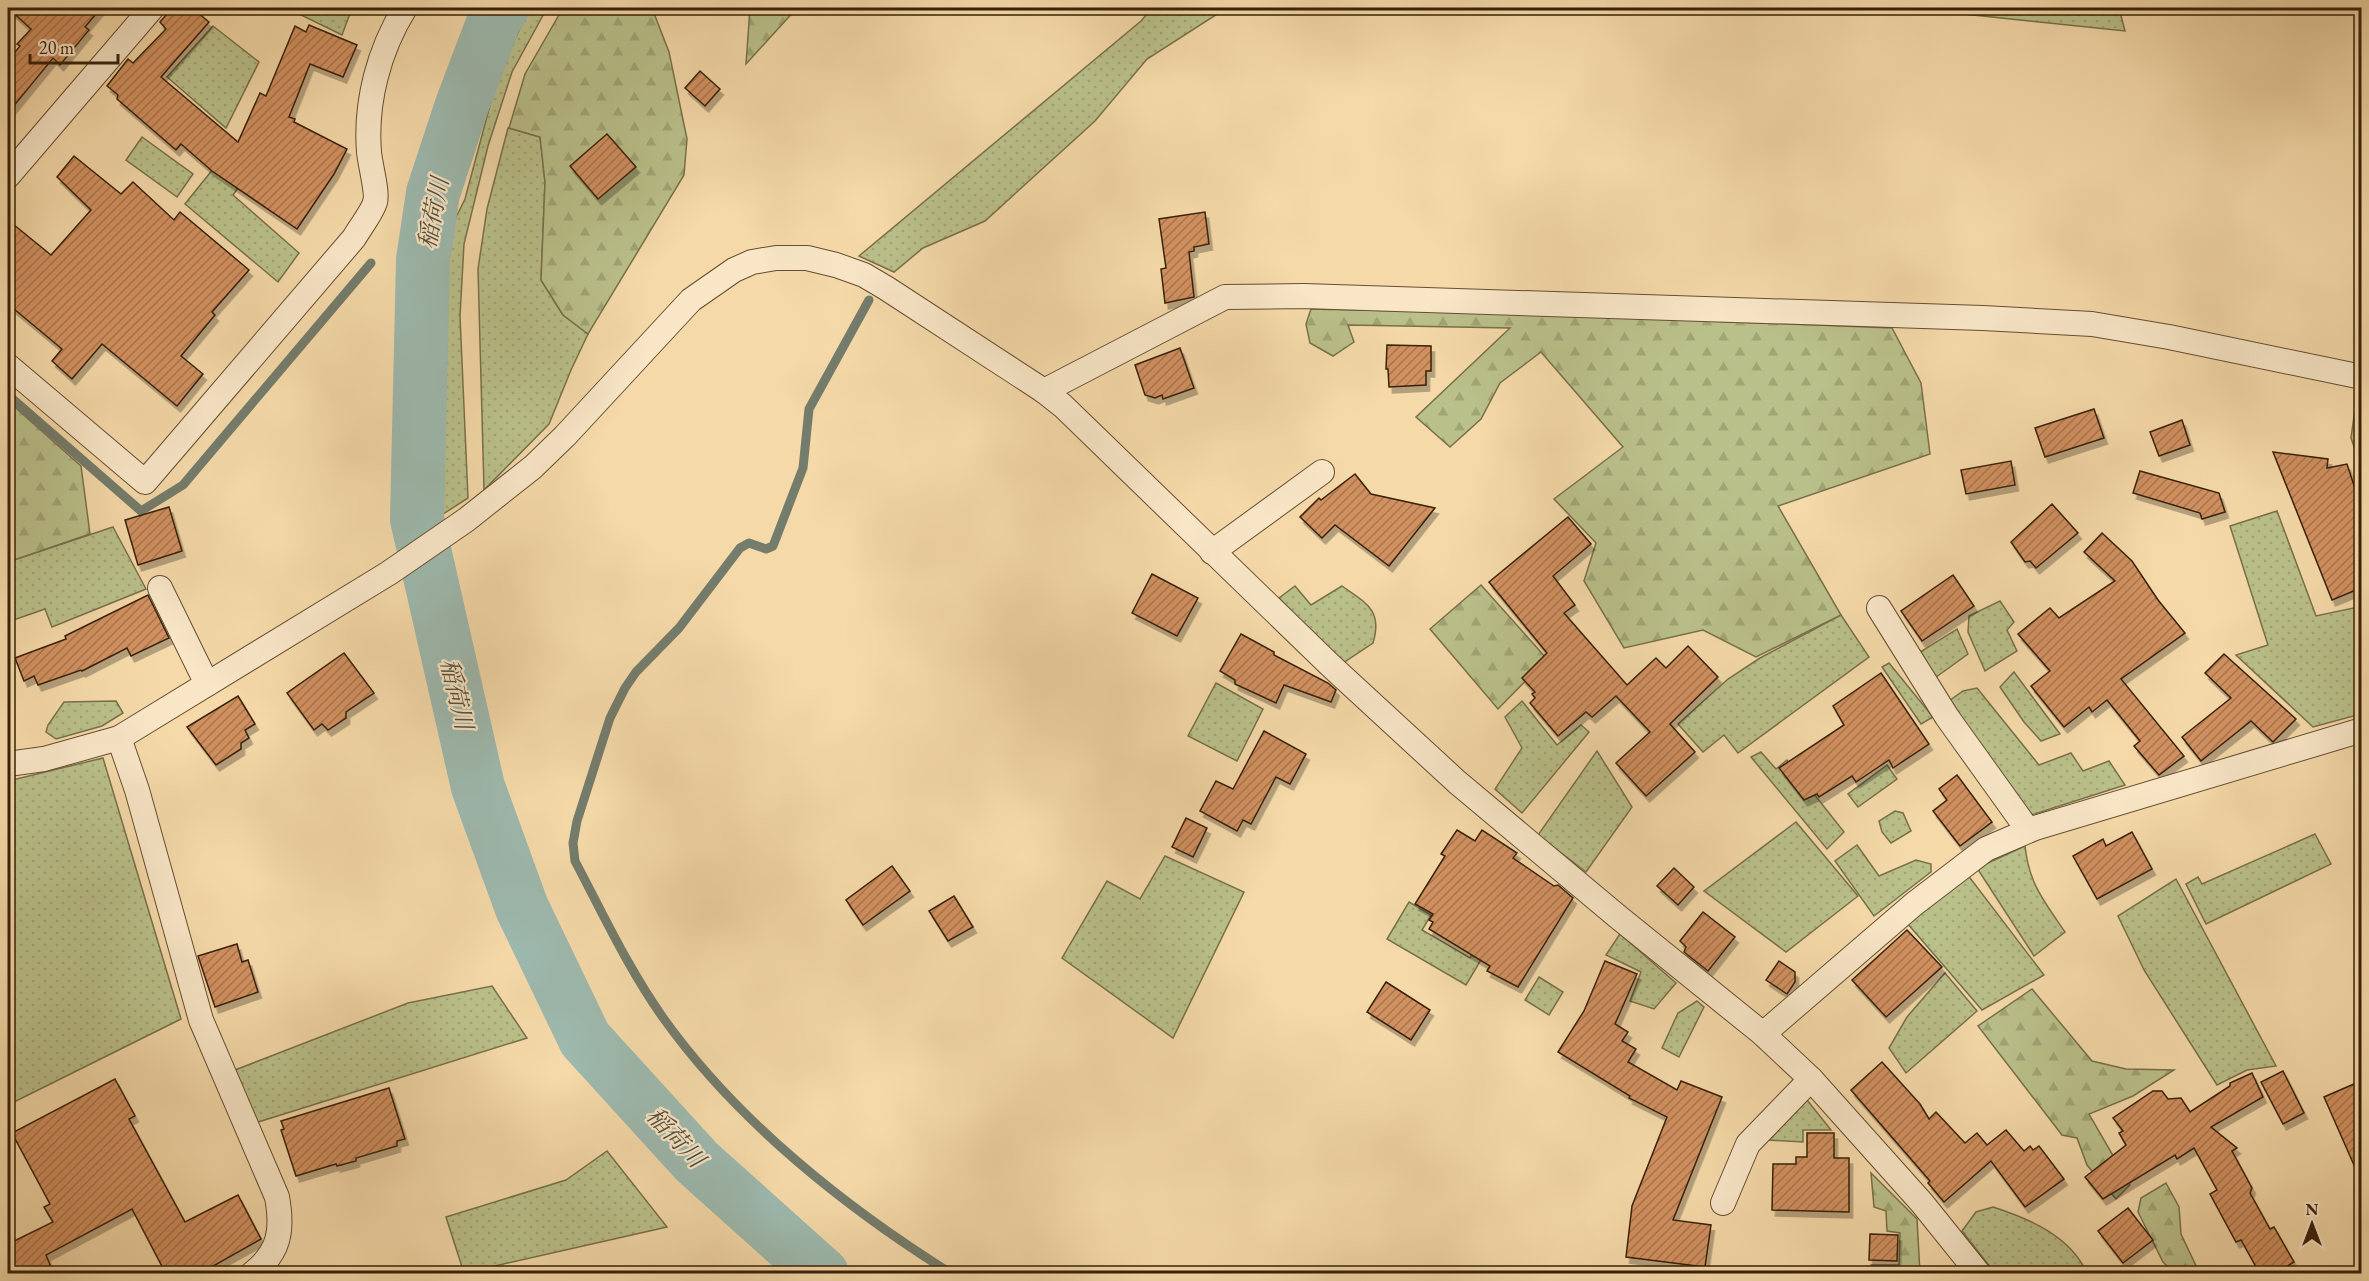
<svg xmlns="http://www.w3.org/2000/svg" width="2369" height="1281" viewBox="0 0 2369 1281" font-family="'EB Garamond','Noto Serif JP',serif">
<defs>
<pattern id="green-dots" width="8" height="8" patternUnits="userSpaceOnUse" patternTransform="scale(1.5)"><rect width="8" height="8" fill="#bac08a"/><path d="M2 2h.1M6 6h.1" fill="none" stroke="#a0a576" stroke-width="1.8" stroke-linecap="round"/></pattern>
<pattern id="forest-firs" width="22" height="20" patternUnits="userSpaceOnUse" patternTransform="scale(1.5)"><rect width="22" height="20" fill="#bac08a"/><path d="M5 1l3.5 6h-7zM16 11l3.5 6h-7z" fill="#a0a576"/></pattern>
<pattern id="building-hatch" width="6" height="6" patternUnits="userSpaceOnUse" patternTransform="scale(1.5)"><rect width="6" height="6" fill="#d19061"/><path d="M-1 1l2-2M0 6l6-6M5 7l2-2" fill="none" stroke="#aa754e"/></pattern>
<filter id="shadow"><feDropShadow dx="3.5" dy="6" stdDeviation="0" flood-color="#0004"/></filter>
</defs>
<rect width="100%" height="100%" fill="#f5d9a9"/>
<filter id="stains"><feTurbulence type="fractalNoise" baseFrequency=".00333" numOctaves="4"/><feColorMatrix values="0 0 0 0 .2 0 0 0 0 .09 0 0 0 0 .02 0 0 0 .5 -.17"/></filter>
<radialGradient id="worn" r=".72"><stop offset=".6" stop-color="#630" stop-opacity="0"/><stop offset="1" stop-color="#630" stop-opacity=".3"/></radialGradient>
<g fill="url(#green-dots)" stroke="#78704a" stroke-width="1.5">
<path d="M298 8H352L342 35 295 12Z"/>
<path d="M532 8H547L512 72 488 146 464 244 460 316 468 498 426 525 422 518 439 252 465 199 497 79 523 21Z"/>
<path d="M1152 8H1232L1225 9 1147 59 1095 121 985 221 923 248 894 272 859 256 1141 21Z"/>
<path d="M1907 8H2119L2125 31Z"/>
<path d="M213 26 259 62 226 128 167 77Z"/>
<path d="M508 128 540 137 545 182 541 280 563 315 588 334 571 370 549 424 484 490 478 269 487 209Z"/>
<path d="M142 137 193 174 177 197 126 160Z"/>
<path d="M226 153 251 170 233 195 299 253 278 282 185 204Z"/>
<path d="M2277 511 2316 616 2358 607 2362 617 2361 714 2313 727 2236 655 2268 645 2230 526Z"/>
<path d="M113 527 146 589 52 627 45 609 8 622V562Z"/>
<path d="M1295 586 1311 605 1342 586C1366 603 1383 610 1373 643L1343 663 1279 598Z"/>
<path d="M2000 601 2014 622 2007 630 2017 651 1985 671 1968 632 1969 616Z"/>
<path d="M1841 615 1869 657 1738 753 1724 735 1703 752 1678 724 1728 679 1760 658Z"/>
<path d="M1957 629 1968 654 1932 680 1917 654Z"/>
<path d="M1889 663 1933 717 1921 724 1882 667Z"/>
<path d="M2014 672 2060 734 2041 741 2024 722 2000 687Z"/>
<path d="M1216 683 1263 709 1237 761 1188 736Z"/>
<path d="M1977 688 2039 765 2071 753 2083 771 2109 761 2125 785 2028 816 1949 701 1963 691Z"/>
<path d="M116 701 123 713 102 726 56 739 46 732 48 725 64 702Z"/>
<path d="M1522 701 1557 745 1581 725 1589 732 1522 813 1495 789 1522 748 1505 717Z"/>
<path d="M1597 751 1632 807 1586 872 1538 835Z"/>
<path d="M1761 752 1776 769 1787 760 1844 832 1827 849 1751 757Z"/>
<path d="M103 758 181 1019 8 1105V781Z"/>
<path d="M1887 765 1897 779 1858 807 1848 794Z"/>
<path d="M1895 811 1903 813 1911 831 1891 843 1882 832 1879 821Z"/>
<path d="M1796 822 1858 896 1786 952 1704 891Z"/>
<path d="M2315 834 2331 864 2206 924 2186 884 2198 877 2202 884Z"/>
<path d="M1857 845 1879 876 1916 860 1931 864V872L1874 916 1835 861Z"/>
<path d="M2025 846C2029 884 2044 901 2065 932L2034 956 1977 868Z"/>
<path d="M1165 856 1244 892 1173 1038 1062 958 1107 881 1140 899Z"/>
<path d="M1967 874 2044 975 1982 1010 1907 923Z"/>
<path d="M2176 879 2276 1066 2247 1070 2217 1085 2144 970 2118 916Z"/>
<path d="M1409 902 1431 915 1422 930 1470 958 1492 924 1500 928 1466 985 1387 939Z"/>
<path d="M1620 934 1676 983 1654 1009 1630 1001 1641 972 1606 955Z"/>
<path d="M1945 973 1977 1011 1906 1073 1889 1048 1907 1017Z"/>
<path d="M1539 977 1563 992 1549 1015 1525 1000Z"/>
<path d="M492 986 527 1038 255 1123 235 1070 408 1003Z"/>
<path d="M1697 1001 1704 1007 1679 1057 1662 1048 1678 1013Z"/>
<path d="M1807 1100 1831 1130H1803V1142L1769 1140Z"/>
<path d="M607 1151 667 1227 464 1273 446 1217 566 1180Z"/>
<path d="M1993 1207C2030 1219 2070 1236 2087 1273H1995L1962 1231 1976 1212Z"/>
</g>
<g fill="url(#forest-firs)" stroke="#78704a" stroke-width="1.5">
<path d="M563 8H652L669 52 687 139 684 175 588 334 563 315 541 280 545 182 540 137 509 128 525 74Z"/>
<path d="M750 8H797L746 64Z"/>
<path d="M1311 309 1504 313 1892 328 1921 383 1930 454 1778 506 1841 615 1756 657 1703 630 1624 648 1584 581 1596 543 1554 499 1623 447 1541 352 1500 383 1481 419 1450 447 1416 417 1510 328 1348 325 1354 342 1333 356 1310 343 1306 324Z"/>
<path d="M2357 395 2361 396V467L2351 438Z"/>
<path d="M8 401 81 466 90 534 8 562Z"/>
<path d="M1481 585 1547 659 1498 709 1430 629Z"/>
<path d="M2032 989 2092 1061 2126 1069 2174 1070 2133 1096 2089 1114 2130 1185 2116 1199 2087 1165 2077 1138 2062 1135 1978 1026Z"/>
<path d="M1871 1173 1917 1219 1920 1273H1871V1265H1899L1900 1233 1887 1231 1886 1211 1874 1207Z"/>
<path d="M2166 1183 2179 1207 2181 1234 2198 1270 2204 1273H2174L2163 1262 2138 1212 2141 1198Z"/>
</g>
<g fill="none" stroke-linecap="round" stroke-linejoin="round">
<g stroke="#747c6c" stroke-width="9">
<path d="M869 300 809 409 803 468 773 546 766 549 749 543 740 548 679 628 636 672 625 688 610 718 577 821 573 843 575 861C603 914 629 970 664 1019 737 1121 846 1208 952 1274"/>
<path d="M8 395 141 511 183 485 371 263"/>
</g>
<path stroke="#9db9ae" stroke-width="54" d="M502 8 495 18 462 105 433 193 423 260 417 519 478 787 522 908 585 1039 697 1162 822 1274"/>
</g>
<g fill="url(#building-hatch)" stroke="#372009" stroke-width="1.5" filter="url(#shadow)">
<path d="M8 8H101L85 27 89 30 60 65 53 58 8 113V61L20 46 17 44 31 29Z"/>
<path d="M172 8H192L209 22 161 77 238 142 260 93 266 96 295 26 306 32 309 25 357 45 343 77 310 64 289 117 295 119 294 122 347 149 334 174 297 229 212 171 181 144 176 150 117 99 118 95 107 86 128 59 133 63 166 29 160 22Z"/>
<path d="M700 71 720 89 705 106 685 88Z"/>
<path d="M607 134 636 167 598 199 570 166Z"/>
<path d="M74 156 121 194 133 182 174 220 180 212 249 270 212 312 215 315 181 356 203 374 177 406 102 344 72 379 52 361 62 349 8 304V220L51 255 91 210 57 177Z"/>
<path d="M1205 212 1209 244 1194 247V251L1189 252 1194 297 1165 303 1161 269 1166 268 1159 219Z"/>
<path d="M1387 345 1431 346V371H1426V385L1389 387 1388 369H1386Z"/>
<path d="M1180 348 1194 388 1163 399 1162 395 1155 398 1145 395 1135 365Z"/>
<path d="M2094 409 2104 438 2045 457 2035 428Z"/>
<path d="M2182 420 2190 445 2159 456 2150 432Z"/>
<path d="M2273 452 2328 459 2327 468 2347 464 2361 507V588L2332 600Z"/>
<path d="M2011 461 2015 485 1966 494 1961 470Z"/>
<path d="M2140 471 2219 493 2225 512 2202 519 2200 513 2133 493Z"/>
<path d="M1355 474 1371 494 1435 508 1389 566 1335 525 1322 538 1300 517 1319 498 1321 500Z"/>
<path d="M2052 504 2078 533 2036 568 2030 561 2025 562 2011 542Z"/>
<path d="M169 507 182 551 138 565 125 520Z"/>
<path d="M1568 517 1591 544 1553 576 1575 605 1564 613 1627 685 1656 658 1666 668 1688 646 1718 677 1670 724 1695 752 1646 796 1616 763 1650 732 1616 696 1592 717 1586 712 1558 736 1530 703 1535 698 1532 694 1535 692 1522 678 1547 653 1489 582Z"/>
<path d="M2102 533 2132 561 2158 600 2185 633 2121 679 2184 756 2159 775 2134 746 2140 741 2107 700 2092 712 2089 707 2064 727 2031 686 2050 671 2018 634 2050 608 2059 618 2115 581 2084 552Z"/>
<path d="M1152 574 1198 598 1177 636 1132 613Z"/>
<path d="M1953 575 1974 606 1922 641 1901 611Z"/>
<path d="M148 595 169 638 131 656 127 648 82 671 81 670 38 685 34 676 24 681 15 658 66 639 65 636Z"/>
<path d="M1241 634 1274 652V655L1328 683 1336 690 1331 702 1284 685 1276 703 1235 684V680L1220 671Z"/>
<path d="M344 653 374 693 346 712V718L328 730 322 724 314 730 287 693Z"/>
<path d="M2224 654 2296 719 2273 742 2251 721 2201 761 2182 737 2231 698 2205 673Z"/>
<path d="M1881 673 1929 744 1893 768 1889 760 1856 782 1852 776 1819 797 1817 794 1804 800 1779 768 1844 725 1833 706Z"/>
<path d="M238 696 255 724 245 730 249 738 241 743V749L216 765 187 727Z"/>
<path d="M1264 731 1306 754 1290 784 1276 777 1251 824 1243 820 1237 831 1200 811 1216 781 1233 789Z"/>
<path d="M1957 775 1992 822 1960 846 1933 811 1947 800 1939 789Z"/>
<path d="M1186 818 1207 828 1193 857 1172 847Z"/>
<path d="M1457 830 1475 841 1482 830 1517 853 1513 858 1554 886 1558 885 1573 898 1518 987 1487 971 1490 966 1429 929 1433 922 1429 920 1433 914 1415 904 1445 856 1441 854Z"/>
<path d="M2132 832 2152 869 2097 899 2073 856 2103 839 2106 846Z"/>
<path d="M892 866 910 891 863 925 846 900Z"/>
<path d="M1674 868 1694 887 1678 905 1657 886Z"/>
<path d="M954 896 973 927 948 941 929 911Z"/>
<path d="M1703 912 1735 937 1708 971 1684 952 1686 947 1680 941Z"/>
<path d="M1907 930 1942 967 1886 1017 1852 980Z"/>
<path d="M237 944 242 962 248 960 258 992 215 1007 198 956Z"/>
<path d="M1605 961 1637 974 1615 1024 1628 1032 1622 1041 1636 1049 1628 1062 1677 1090 1681 1081 1722 1097 1673 1220 1711 1225 1705 1267 1626 1257 1632 1206 1667 1117 1629 1098 1630 1096 1558 1052 1584 1011Z"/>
<path d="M1779 961 1795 972V982L1787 994 1766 980Z"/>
<path d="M1386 982 1430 1010 1411 1040 1367 1012Z"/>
<path d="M1882 1062 1920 1104 1929 1119 1936 1112 1965 1143 1977 1133 1987 1145 2006 1130 2024 1151 2030 1146 2033 1150 2039 1146 2064 1179 2025 1207 1991 1161 1944 1202 1928 1183 1930 1181 1851 1090Z"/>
<path d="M2283 1071 2304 1113 2283 1124 2261 1082Z"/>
<path d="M2252 1073 2263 1097 2211 1127 2237 1148 2232 1151 2252 1188 2250 1193 2270 1229 2274 1227 2294 1262 2274 1274H2260L2241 1240 2236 1242 2210 1194 2217 1190 2194 1148 2177 1159 2175 1155 2103 1199 2085 1177 2126 1145 2119 1133 2123 1131 2113 1118 2153 1091H2162L2168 1099 2181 1098 2190 1112 2230 1086V1083Z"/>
<path d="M115 1079 135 1116 129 1119 185 1222 238 1195 261 1239 199 1274H166L132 1209 46 1255 54 1274H8V1244L53 1222 44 1207 50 1204 12 1133Z"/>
<path d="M2361 1081V1181L2324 1097Z"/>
<path d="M389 1088 405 1139 397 1141V1146L356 1158V1161L337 1166 336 1164 296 1176 281 1130 284 1129 281 1121Z"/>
<path d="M1807 1133H1834V1158H1849V1212L1772 1210 1773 1164H1796V1157H1807Z"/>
<path d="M2128 1208 2153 1240 2123 1263 2098 1231Z"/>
<path d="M1870 1234 1898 1235 1897 1261 1869 1260Z"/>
</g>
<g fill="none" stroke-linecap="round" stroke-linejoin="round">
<defs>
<g id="street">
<path d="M8 176 152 8"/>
<path d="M8 366 145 482 354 238C359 229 373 211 375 202 378 193 370 164 369 152 365 102 379 50 405 8"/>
<path d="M1044 391 1225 297 1304 296 1983 318 2092 324 2169 337 2362 377"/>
<path d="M1212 552 1322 472"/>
<path d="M160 588 207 684"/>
<path d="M1879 608 1947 717 2028 830"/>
<path d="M119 738 137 790 201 1020 277 1197C283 1230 280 1252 252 1274"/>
<path d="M8 764 44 759 119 738 389 573 466 520 533 467 565 436 691 300 734 270 752 262 776 258H807L836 265 864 275 886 288 1044 391 1063 406 1330 665 1457 782 1617 916 1763 1034 1811 1079 1922 1203 1979 1274"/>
<path d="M1763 1034 1914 904 1986 849 2035 828 2362 730"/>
<path d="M1723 1203 1748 1144 1811 1079"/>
</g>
</defs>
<use href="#street" stroke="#664e31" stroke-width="26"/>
<use href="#street" stroke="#f8e6c7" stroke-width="24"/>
</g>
<g text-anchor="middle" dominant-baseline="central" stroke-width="4.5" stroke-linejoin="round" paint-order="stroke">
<g font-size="24" font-style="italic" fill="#564e3b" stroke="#f8e6c7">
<text transform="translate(433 213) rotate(-79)">稲荷川</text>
<text transform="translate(457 694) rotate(77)">稲荷川</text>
<text transform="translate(676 1137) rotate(47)">稲荷川</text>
</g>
</g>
<rect width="2369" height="1281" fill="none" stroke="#f5d9a9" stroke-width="30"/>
<rect x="9" y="9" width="2351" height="1263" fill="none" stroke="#372009" stroke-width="3"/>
<rect x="15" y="15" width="2339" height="1251" fill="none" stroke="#372009" stroke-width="1.5"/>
<g transform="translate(2312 1224)" stroke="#f8e6c7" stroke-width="4.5" paint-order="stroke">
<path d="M0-4.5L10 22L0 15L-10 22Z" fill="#372009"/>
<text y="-9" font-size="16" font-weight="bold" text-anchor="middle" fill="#372009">N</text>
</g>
<path d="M30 54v9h88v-9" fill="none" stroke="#372009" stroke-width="3"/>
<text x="39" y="54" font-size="18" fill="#372009" stroke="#f8e6c7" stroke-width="4.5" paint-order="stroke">20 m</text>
<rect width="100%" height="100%" filter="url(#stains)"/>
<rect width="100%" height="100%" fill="url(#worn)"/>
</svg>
